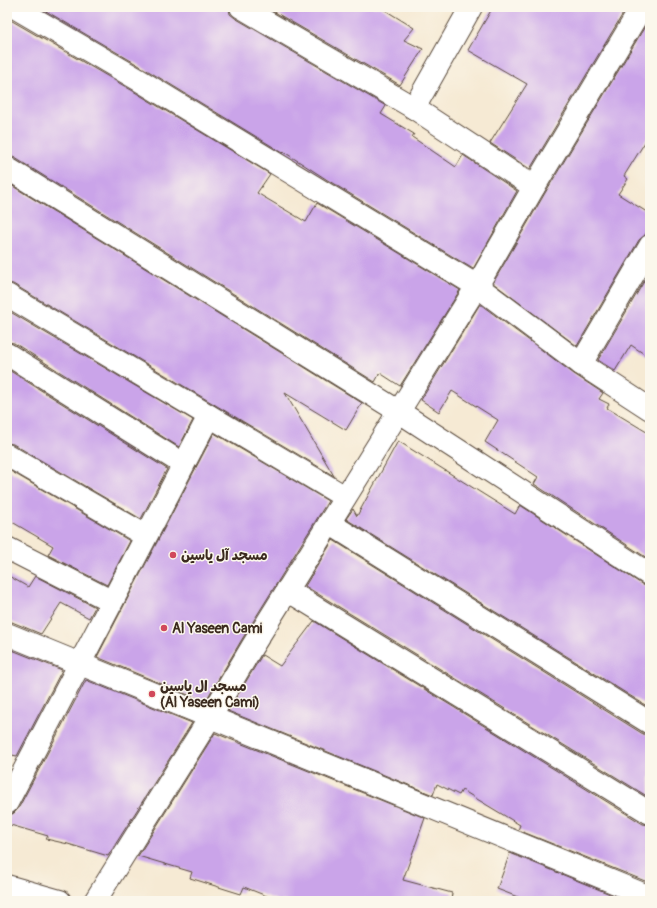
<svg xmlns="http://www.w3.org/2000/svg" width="657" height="908" viewBox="0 0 657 908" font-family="Pangolin,'Playpen Sans Arabic',sans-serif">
<rect width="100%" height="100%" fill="#fbf7ec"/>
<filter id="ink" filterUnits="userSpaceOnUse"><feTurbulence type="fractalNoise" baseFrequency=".025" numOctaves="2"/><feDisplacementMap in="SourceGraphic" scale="8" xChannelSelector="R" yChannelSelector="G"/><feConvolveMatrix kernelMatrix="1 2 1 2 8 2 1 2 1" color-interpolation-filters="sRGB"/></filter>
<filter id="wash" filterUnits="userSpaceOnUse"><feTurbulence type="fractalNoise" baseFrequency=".012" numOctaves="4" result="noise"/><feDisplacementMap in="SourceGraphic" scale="16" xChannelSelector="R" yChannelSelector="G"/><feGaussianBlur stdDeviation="0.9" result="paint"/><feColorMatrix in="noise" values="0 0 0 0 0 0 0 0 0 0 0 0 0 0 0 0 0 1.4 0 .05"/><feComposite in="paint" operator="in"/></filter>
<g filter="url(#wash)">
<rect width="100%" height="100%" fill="#f6ead4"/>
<g id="blocks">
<g fill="#caa4e9">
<path d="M39 7H229L230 14 235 18 386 106 381 114 414 134 412 137 456 167 463 155 517 191 473 269 329 181 284 152 283 153 145 69Z"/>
<path d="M266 7H380L414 28 404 40 423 49 400 85Z"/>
<path d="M493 7H627L530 169 490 143 527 84 468 50Z"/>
<path d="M7 18 133 91 270 174 257 193 306 222 317 203 460 290 400 386 380 373 375 382 7 153Z"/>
<path d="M650 18V134L624 176 628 179 618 194 650 214V226L645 235 639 240 577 346 493 283 545 193Z"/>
<path d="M11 185 362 403 346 430 285 393 334 476 13 284 7 283V191Z"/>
<path d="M646 278 650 280V358L631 345 615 371 598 360Z"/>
<path d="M480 304 574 374 603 393 599 399 609 404 607 408 650 434V560L534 484 538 477 485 442 498 420 452 391 439 412 421 400Z"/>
<path d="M7 310 193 420 179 447 14 343 7 342Z"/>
<path d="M7 369 167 469 141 519 13 444 7 443Z"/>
<path d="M214 433 328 501 241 641 205 702 97 657Z"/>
<path d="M398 441 515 514 520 505 643 585 650 587V708L346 519 353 509 357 516Z"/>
<path d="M7 469 130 541 107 585 48 555 53 546 7 519Z"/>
<path d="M333 540 643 734 650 735V798L305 586Z"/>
<path d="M7 575 28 587 35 576 95 607 89 618 61 603 41 634 12 622H7Z"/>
<path d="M314 621 643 824 650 825V883L518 830 520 825 462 790 459 795 437 784 433 795 228 711 262 655 280 666Z"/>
<path d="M7 648 62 670 17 756 7 754Z"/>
<path d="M86 680 192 723 108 856 68 844 46 839 48 836 7 824 10 815 14 813 18 809Z"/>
<path d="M215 733 425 818 403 880 452 893 451 901H279L244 887 241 894 190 878 192 872 138 856Z"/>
<path d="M510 853 627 901H528L497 889Z"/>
</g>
</g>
</g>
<g filter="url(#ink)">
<use href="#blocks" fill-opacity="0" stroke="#574739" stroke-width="1"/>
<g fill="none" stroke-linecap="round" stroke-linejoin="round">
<defs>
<g id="street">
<path d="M14 7 139 80 477 286 581 364 650 409"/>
<path d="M241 7 414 108 534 187"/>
<path d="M414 108 471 7"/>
<path d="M7 168 398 411 650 575"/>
<path d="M7 295 345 497"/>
<path d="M7 354 183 464"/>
<path d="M581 364 650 246"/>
<path d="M7 455 146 536"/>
<path d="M329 523 650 723"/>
<path d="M7 548 111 601"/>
<path d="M287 590 650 813"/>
<path d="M7 634 650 897"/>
<path d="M7 803 209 416"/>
<path d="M95 901 211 716 252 647 477 286 534 187 642 7"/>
</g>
<path id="primary" d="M7 886 60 901"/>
</defs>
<use href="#street" stroke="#574739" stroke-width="24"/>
<use href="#primary" stroke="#574739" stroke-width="24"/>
<use href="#street" stroke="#fff" stroke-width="22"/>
<use href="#primary" stroke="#fff" stroke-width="22"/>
</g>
</g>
<g fill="#d1495b" stroke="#fbf7ec" stroke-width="1.5">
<circle cx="173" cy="555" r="4"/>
<circle cx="164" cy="628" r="4"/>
<circle cx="152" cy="694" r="4"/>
</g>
<g text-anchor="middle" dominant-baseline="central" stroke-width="3" stroke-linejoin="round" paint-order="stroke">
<g font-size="14" font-weight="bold" fill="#3b2a1e" stroke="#fbf7ec" text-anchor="start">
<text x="181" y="555">مسجد آل ياسين</text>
<text x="172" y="628">Al Yaseen Cami</text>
<text x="160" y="686">مسجد ال ياسين<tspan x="160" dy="16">(Al Yaseen Cami)</tspan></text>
</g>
</g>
<rect width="657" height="908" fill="none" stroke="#fbf7ec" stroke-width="24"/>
</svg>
